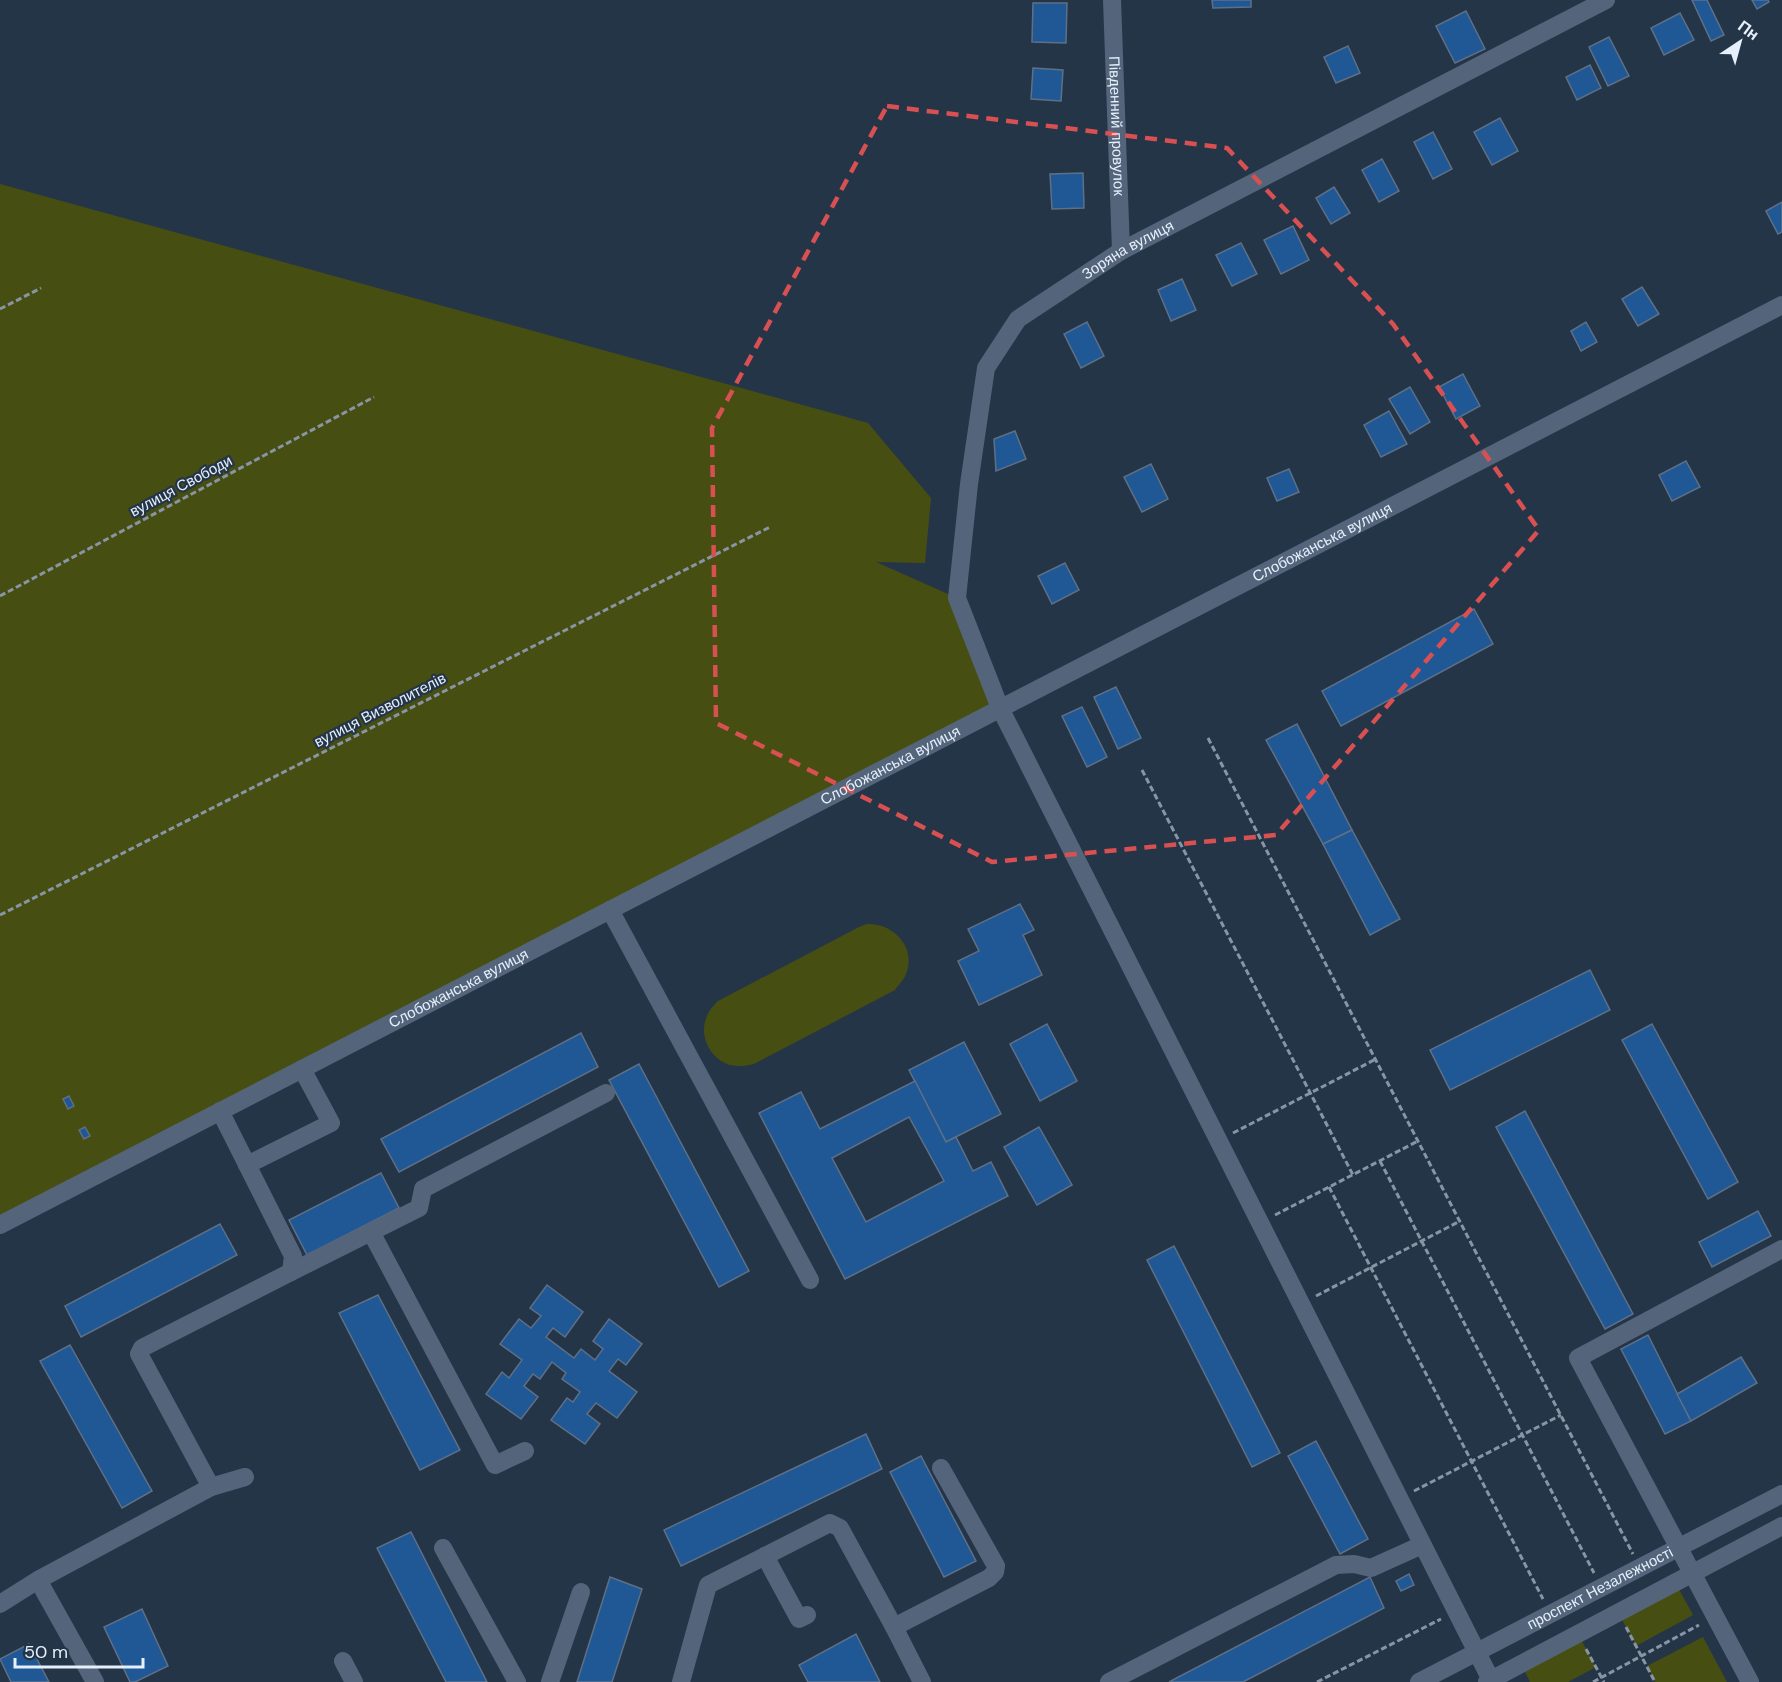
<svg xmlns="http://www.w3.org/2000/svg" width="1782" height="1682" viewBox="0 0 1782 1682" font-family="'DM Sans',sans-serif">
<rect width="100%" height="100%" fill="#253548"/>
<g fill="#474e12">
<path d="M0 184 868 423 931 498 925 563 876 562 957 598 1000 708 0 1225Z"/>
<path d="M867 924C893 923 917 947 906 974 904 980 898 985 895 990L754 1064C746 1066 738 1067 730 1065 710 1059 698 1035 707 1016 709 1010 714 1005 718 1001L859 927Z"/>
<path d="M1675 1582 1693 1615 1636 1646 1618 1612Z"/>
<path d="M1578 1634 1596 1667 1568 1682H1530L1521 1664Z"/>
<path d="M1703 1637 1727 1682H1655L1647 1666Z"/>
</g>
<g fill="#205795" stroke="#5e7086" stroke-width="1.5" fill-rule="evenodd">
<path d="M1212 0H1251V7L1213 8Z"/>
<path d="M1692 0H1707L1724 35 1711 41Z"/>
<path d="M1752 0H1768L1769 2 1757 9Z"/>
<path d="M1033 3H1067L1066 43 1032 42Z"/>
<path d="M1466 11 1485 49 1455 63 1436 26Z"/>
<path d="M1680 13 1694 40 1664 55 1651 28Z"/>
<path d="M1609 37 1629 76 1608 86 1589 47Z"/>
<path d="M1348 46 1360 73 1336 83 1324 57Z"/>
<path d="M1590 65 1601 88 1577 100 1566 77Z"/>
<path d="M1033 68 1063 70 1061 101 1031 99Z"/>
<path d="M1500 118 1518 151 1492 165 1474 132Z"/>
<path d="M1433 132 1452 169 1433 179 1414 142Z"/>
<path d="M1382 159 1399 191 1379 202 1362 170Z"/>
<path d="M1083 173 1084 208 1052 209 1050 174Z"/>
<path d="M1334 187 1350 213 1331 224 1316 198Z"/>
<path d="M1782 202V232L1778 234 1766 211Z"/>
<path d="M1293 226 1309 260 1281 274 1264 240Z"/>
<path d="M1241 243 1257 274 1232 286 1216 255Z"/>
<path d="M1182 279 1196 310 1171 321 1158 290Z"/>
<path d="M1642 287 1659 314 1638 326 1622 299Z"/>
<path d="M1087 322 1104 356 1081 368 1064 334Z"/>
<path d="M1586 322 1597 342 1581 351 1571 331Z"/>
<path d="M1463 374 1480 406 1456 419 1439 387Z"/>
<path d="M1410 387 1430 422 1410 434 1389 399Z"/>
<path d="M1389 411 1407 444 1381 457 1364 425Z"/>
<path d="M1015 431 1026 459 996 471 994 439Z"/>
<path d="M1686 461 1700 487 1672 501 1659 475Z"/>
<path d="M1151 464 1168 499 1142 512 1124 477Z"/>
<path d="M1289 469 1299 492 1277 501 1267 478Z"/>
<path d="M1065 563 1079 590 1052 604 1038 576Z"/>
<path d="M1474 609 1493 644 1341 726 1322 691Z"/>
<path d="M1116 687 1141 738 1118 749 1094 697Z"/>
<path d="M1082 707 1107 757 1087 767 1062 716Z"/>
<path d="M1297 724 1352 830 1323 844 1266 740Z"/>
<path d="M1352 830 1400 919 1370 935 1323 844Z"/>
<path d="M1020 904 1034 930 1023 935 1042 975 979 1005 958 961 979 951 968 929Z"/>
<path d="M1590 970 1610 1010 1450 1090 1430 1050Z"/>
<path d="M1047 1024 1077 1081 1040 1101 1010 1044Z"/>
<path d="M1652 1024 1738 1182 1708 1199 1622 1040Z"/>
<path d="M581 1033 598 1067 399 1172 381 1139Z"/>
<path d="M964 1042 1001 1114 946 1142 909 1070Z"/>
<path d="M639 1064 749 1271 719 1287 609 1080Z"/>
<path d="M915 1081 946 1142 956 1137 973 1171 991 1162 1008 1196 845 1279 759 1113 801 1092 820 1129ZM909 1117 944 1181 866 1222 832 1158Z"/>
<path d="M69 1096 74 1106 68 1109 63 1099Z"/>
<path d="M1525 1111 1633 1314 1605 1329 1496 1127Z"/>
<path d="M85 1127 90 1136 84 1139 79 1130Z"/>
<path d="M1039 1127 1072 1185 1037 1205 1004 1147Z"/>
<path d="M381 1173 399 1208 307 1255 289 1220Z"/>
<path d="M1758 1211 1771 1236 1712 1267 1699 1242Z"/>
<path d="M220 1224 237 1255 81 1337 65 1306Z"/>
<path d="M1174 1246 1280 1453 1252 1467 1147 1260Z"/>
<path d="M547 1285 583 1312 565 1337 553 1328 546 1337 574 1358 581 1349 595 1360 603 1349 593 1341 609 1319 642 1344 626 1365 618 1359 609 1371 637 1392 617 1418 596 1403 587 1414 600 1424 585 1444 551 1420 567 1398 573 1402 580 1392 562 1379 566 1373 552 1362 540 1379 533 1374 524 1386 538 1397 521 1419 486 1394 502 1372 509 1378 522 1360 500 1344 519 1319 531 1328 541 1316 530 1308Z"/>
<path d="M378 1295 460 1450 420 1470 339 1313Z"/>
<path d="M1648 1335 1691 1421 1665 1434 1621 1349Z"/>
<path d="M70 1345 152 1491 122 1508 40 1361Z"/>
<path d="M1741 1357 1757 1383 1691 1421 1677 1394Z"/>
<path d="M866 1434 882 1469 681 1566 664 1530Z"/>
<path d="M1316 1441 1368 1539 1340 1554 1288 1456Z"/>
<path d="M921 1456 976 1561 944 1577 890 1472Z"/>
<path d="M411 1532 487 1682H446L377 1548Z"/>
<path d="M1409 1574 1414 1585 1401 1591 1396 1581Z"/>
<path d="M610 1577 642 1589 612 1682H577Z"/>
<path d="M1370 1577 1384 1608 1243 1682H1169Z"/>
<path d="M142 1609 168 1666 135 1682H130L104 1627Z"/>
<path d="M856 1634 880 1682H808L799 1665Z"/>
<path d="M29 1644 49 1682H11L0 1659Z"/>
</g>
<g fill="none" stroke-linecap="round" stroke-linejoin="round">
<g stroke="#8895a5" stroke-width="3" stroke-dasharray="6 3" stroke-linecap="butt">
<path d="M0 309 41 288"/>
<path d="M0 596 374 397"/>
<path d="M1208 738 1633 1554"/>
<path d="M1142 770 1353 1175"/>
<path d="M0 915 770 527"/>
<path d="M1233 1133 1376 1059"/>
<path d="M1380 1161 1594 1573"/>
<path d="M1329 1187 1543 1599"/>
<path d="M1275 1215 1418 1141"/>
<path d="M1316 1296 1460 1221"/>
<path d="M1414 1491 1561 1415"/>
<path d="M1626 1627 1655 1682"/>
<path d="M1586 1649 1604 1682"/>
<path d="M1317 1682 1441 1619"/>
<path d="M1593 1682 1699 1625"/>
</g>
<g stroke="#54657b" stroke-width="18">
<path id="s1" d="M1112 0 1121 251"/>
<path d="M610 910 810 1280"/>
<path d="M247 1165 331 1123 302 1069"/>
<path id="s2" d="M0 1225 1782 305"/>
<path d="M371 1232 495 1465 525 1451"/>
<path d="M291 1272 419 1208 423 1189 606 1093"/>
<path d="M211 1487 139 1354 142 1348 291 1272 293 1256 220 1111"/>
<path d="M443 1548 517 1682"/>
<path d="M765 1556 799 1619 807 1615"/>
<path d="M38 1580 95 1682"/>
<path d="M0 1604 38 1580 211 1487 245 1477"/>
<path d="M894 1627 989 1578 995 1572 996 1566 941 1468"/>
<path d="M343 1661 354 1682"/>
<path d="M550 1682 581 1592"/>
<path d="M681 1682 708 1585 830 1523 840 1528 894 1627 922 1682"/>
<path d="M1109 1682 1336 1565 1354 1564 1371 1568 1422 1545"/>
<path id="s3" d="M1419 1682 1782 1494"/>
<path id="s4" d="M1487 1682 1491 1680 1000 708 957 598 969 484 986 368 1018 319 1121 251 1606 0"/>
<path d="M1487 1682 1782 1526"/>
<path d="M1750 1682 1578 1358 1782 1249"/>
</g>
</g>
<path fill="none" stroke="#d95052" stroke-width="4.5" stroke-dasharray="12 8" stroke-linejoin="round" d="M887 106 1227 148 1393 324 1539 530 1276 835 992 862 716 723 712 428Z"/>
<g text-anchor="middle" dominant-baseline="central" stroke-width="4.5" stroke-linejoin="round" paint-order="stroke">
<g font-size="15" fill="#e6f0fc" stroke="#253548">
<text stroke="none"><textPath href="#s1" startOffset="126">Південний провулок</textPath></text>
<text stroke="none"><textPath href="#s4" startOffset="1632">Зоряна вулиця</textPath></text>
<text transform="translate(181 486) rotate(-28)">вулиця Свободи</text>
<text stroke="none"><textPath href="#s2" startOffset="1488">Слобожанська вулиця</textPath></text>
<text transform="translate(380 710) rotate(-27)">вулиця Визволителів</text>
<text stroke="none"><textPath href="#s2" startOffset="1002">Слобожанська вулиця</textPath></text>
<text stroke="none"><textPath href="#s2" startOffset="516">Слобожанська вулиця</textPath></text>
<text stroke="none"><textPath href="#s3" startOffset="204">проспект Незалежності</textPath></text>
</g>
</g>
<g transform="translate(1740 42) rotate(36)" stroke="#253548" stroke-width="4.5" paint-order="stroke">
<path d="M0-4.5L10 22L0 15L-10 22Z" fill="#e6f0fc"/>
<text y="-9" font-size="16" font-weight="bold" text-anchor="middle" fill="#e6f0fc">Пн</text>
</g>
<path d="M15 1658v9h128v-9" fill="none" stroke="#e6f0fc" stroke-width="3"/>
<text x="24" y="1658" font-size="18" fill="#e6f0fc" stroke="#253548" stroke-width="4.5" paint-order="stroke">50 m</text>
</svg>
